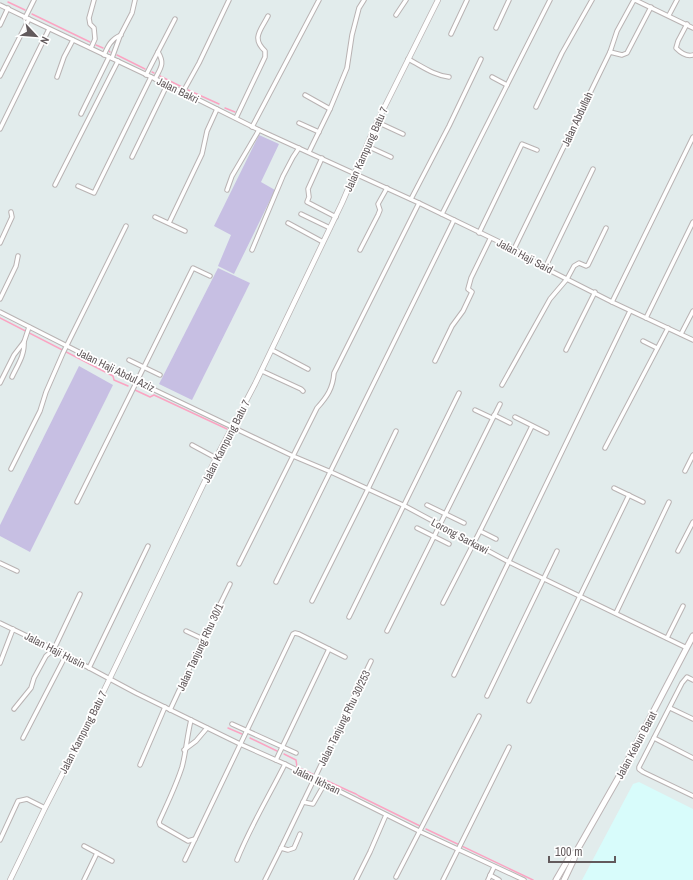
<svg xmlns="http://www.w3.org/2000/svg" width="693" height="880" viewBox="0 0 693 880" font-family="'Archivo Narrow',sans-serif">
<rect width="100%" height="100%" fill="#e2ecec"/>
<path fill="#d8fcfb" d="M639 782 693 809V880H582L633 784Z"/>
<g fill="#c7bfe3">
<path d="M259 135 279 144 261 182 275 190 234 274 218 266 231 235 214 226Z"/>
<path d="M218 268 250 283 192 400 159 384Z"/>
<path d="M79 366 113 385 30 552 0 536V525Z"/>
</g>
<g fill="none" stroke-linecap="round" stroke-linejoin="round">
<g stroke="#fba4c2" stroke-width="1.5">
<path d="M8 2 25 10"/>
<path d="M32 14 90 42"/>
<path d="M96 45 103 48"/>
<path d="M109 51 110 52"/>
<path d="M117 55 145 69"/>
<path d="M152 72 154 73"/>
<path d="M160 76 182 87"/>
<path d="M188 90 219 104"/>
<path d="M225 108 235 112"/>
<path d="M0 318 113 376 114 380 128 386"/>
<path d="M135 390 150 397 154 395 227 429"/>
<path d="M234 432H235"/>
<path d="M228 728 242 734"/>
<path d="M250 738 277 751"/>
<path d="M284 754 296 760 297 767 349 791 356 794 359 796 420 826"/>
<path d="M426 829 533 880"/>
</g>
<defs>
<g id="minor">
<path d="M635 0 693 28"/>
<path d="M0 5 29 19 183 92 259 130 419 203 514 249 545 268 612 302 693 340"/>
<path d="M396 15 406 0"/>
<path d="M669 15 677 0"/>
<path d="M25 18 34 0"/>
<path d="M687 24 678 41 676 48C680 52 687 57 693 55"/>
<path d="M0 25 8 8"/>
<path d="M496 28 509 0"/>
<path d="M451 34 467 0"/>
<path d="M91 48 95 39 94 28 90 24 89 18 94 0"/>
<path d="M610 52 617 31 634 0"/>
<path d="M104 55C108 46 111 39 121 35"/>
<path d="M112 58 120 36 132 13 135 0"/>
<path d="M408 59C422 66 433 75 449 77"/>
<path d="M146 75 175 19"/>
<path d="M0 76 29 19"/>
<path d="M57 77 64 57 73 40"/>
<path d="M492 77 507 85"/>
<path d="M155 79C161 67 165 64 158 52"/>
<path d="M183 92 199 63 229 0"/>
<path d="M305 95 330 109"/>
<path d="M536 107 562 53 592 0"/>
<path d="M81 114 109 57"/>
<path d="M236 118 265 57V51C251 38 261 30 268 16"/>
<path d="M377 122 403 134"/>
<path d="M299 123 319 132"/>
<path d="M252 127 319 0"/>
<path d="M0 129 49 29"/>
<path d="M367 146 391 157"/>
<path d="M309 152 330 109 347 68 352 35 359 8 364 0"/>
<path d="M132 157 167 85"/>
<path d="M322 158 308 189 309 197 307 202 336 217"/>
<path d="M55 185 118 61"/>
<path d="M78 186 94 193 151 77"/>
<path d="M227 190 232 176 259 130"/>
<path d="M411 199 449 126 481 59"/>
<path d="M301 214 330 228"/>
<path d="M442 214 550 0"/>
<path d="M155 217 185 231"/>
<path d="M169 223 202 154 207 131 217 109"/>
<path d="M288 223 323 242"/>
<path d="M479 233 522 144 537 150"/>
<path d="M0 243 12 217 11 212"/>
<path d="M514 249 610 52 622 55 627 53 651 7"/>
<path d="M252 250 283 176 293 157 299 148"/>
<path d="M360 250 378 215 380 210 378 204 387 188"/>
<path d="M545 268 593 169"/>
<path d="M0 299 16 266 18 256"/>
<path d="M612 302 693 137"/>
<path d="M0 312 138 382 293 456 331 472 405 506 509 562 687 648"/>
<path d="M646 318 693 222"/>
<path d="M681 334 693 311"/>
<path d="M643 341 657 348"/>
<path d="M272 350 308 369"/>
<path d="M566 350 595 292"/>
<path d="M129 360 160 375"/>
<path d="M435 361 452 326 463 311 472 292 468 289 471 278 490 239"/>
<path d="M262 371 301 389 303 391"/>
<path d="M12 377C17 366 25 355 24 342"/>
<path d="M0 383 14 355 24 342 29 327"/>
<path d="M502 385 550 299 567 279 574 266 579 263 586 266 588 265 606 228"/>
<path d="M475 410 492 418"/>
<path d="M494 415 510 423"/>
<path d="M515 417 547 433"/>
<path d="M192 445 216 458"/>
<path d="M605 448 668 328"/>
<path d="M11 469 40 411 46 392 63 353 126 226"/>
<path d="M685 471 693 455"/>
<path d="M614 488 643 502"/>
<path d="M77 502 193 268 210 276"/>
<path d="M427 505 464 523"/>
<path d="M417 528 449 544"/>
<path d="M480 531 496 539"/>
<path d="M678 551 693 522"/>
<path d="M0 563 17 571"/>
<path d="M239 564 317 408C327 397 333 388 334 373L419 203"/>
<path d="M276 582 454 220"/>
<path d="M312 601 368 489 396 431"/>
<path d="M443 603 480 531 532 426"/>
<path d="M616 613 669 502"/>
<path d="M349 617C386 543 422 468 459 393"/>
<path d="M0 623 54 649 136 693 240 744 285 764 421 832 524 880"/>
<path d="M186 631 203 639"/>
<path d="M387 631 500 404"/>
<path d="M667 638 683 606"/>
<path d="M0 663 13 629"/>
<path d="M89 668 148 546"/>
<path d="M454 675 630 311"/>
<path d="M693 680 687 677 682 683 639 767V769L643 772 693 796"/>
<path d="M487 696 557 551"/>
<path d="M529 701 629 495"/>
<path d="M670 708 693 719"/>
<path d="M14 709 31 688 34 678 46 656 54 649 80 594"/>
<path d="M170 710 203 639 230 584"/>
<path d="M191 720C187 736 186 752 182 767 176 786 167 804 159 822L160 825 188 841 195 839"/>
<path d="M232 724 296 753"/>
<path d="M23 738 66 655"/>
<path d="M654 738 693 758"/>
<path d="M184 750 196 741 207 728"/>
<path d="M276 760 329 649"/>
<path d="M140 765 165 707"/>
<path d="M303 802 313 804 325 783"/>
<path d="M0 840 18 801 27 799 45 808"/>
<path d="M84 846 112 861"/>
<path d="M281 848 371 661"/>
<path d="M185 860 293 634 295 633 299 634 345 657"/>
<path d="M237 860C250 827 269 796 285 764"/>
<path d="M490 875 499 880"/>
<path d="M396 877 479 716"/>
<path d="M84 880 97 853"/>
<path d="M265 880 281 848 288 850 294 848 300 834"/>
<path d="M356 880 370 852 386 815"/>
<path d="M443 880 509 747"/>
<path d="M488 880 494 867"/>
</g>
<path id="tertiary" d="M10 880 45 808 84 732 216 458 255 384 342 203 377 122 438 0"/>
<g id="secondary">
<path d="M556 880 570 856 576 852"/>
<path d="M564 880 574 859 576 852 621 773 693 636"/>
</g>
</defs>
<use href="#minor" stroke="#b9b3b3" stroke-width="5.5"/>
<use href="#tertiary" stroke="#b9b3b3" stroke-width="6"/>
<use href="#secondary" stroke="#bcb4b5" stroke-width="7"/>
<use href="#minor" stroke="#fff" stroke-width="3.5"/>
<use href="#tertiary" stroke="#fff" stroke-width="4.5"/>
<use href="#secondary" stroke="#fff" stroke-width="5"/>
</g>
<g text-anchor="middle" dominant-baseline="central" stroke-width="3.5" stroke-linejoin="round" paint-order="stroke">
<g font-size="11" fill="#625a5c" stroke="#fff">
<text transform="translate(178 90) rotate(26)">Jalan Bakri</text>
<text transform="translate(577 119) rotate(-65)">Jalan Abdullah</text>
<text transform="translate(366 149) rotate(-66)">Jalan Kampung Batu 7</text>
<text transform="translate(525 256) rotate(28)">Jalan Haji Said</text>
<text transform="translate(116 370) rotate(26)">Jalan Haji Abdul Aziz</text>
<text transform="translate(226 441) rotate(-63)">Jalan Kampung Batu 7</text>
<text transform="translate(460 536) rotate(28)">Lorong Sarkawi</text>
<text transform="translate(200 647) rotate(-65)">Jalan Tanjung Rhu 30/1</text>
<text transform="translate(55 650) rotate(27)">Jalan Haji Husin</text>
<text transform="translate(344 718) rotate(-64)">Jalan Tanjung Rhu 30/253</text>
<text transform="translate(83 732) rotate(-63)">Jalan Kampung Batu 7</text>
<text transform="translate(636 745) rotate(-62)">Jalan Kebun Barat</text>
<text transform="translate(317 780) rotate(26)">Jalan Ikhsan</text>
</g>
</g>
<g transform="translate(36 36) rotate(116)" stroke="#ffffff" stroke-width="3" paint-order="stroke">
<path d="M0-3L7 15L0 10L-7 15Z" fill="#625a5c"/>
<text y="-6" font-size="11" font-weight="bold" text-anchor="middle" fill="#625a5c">N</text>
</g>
<path d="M549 856v6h66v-6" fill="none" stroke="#625a5c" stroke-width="2"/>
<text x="555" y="856" font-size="12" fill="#625a5c" stroke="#ffffff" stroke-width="3" paint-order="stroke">100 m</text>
</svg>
